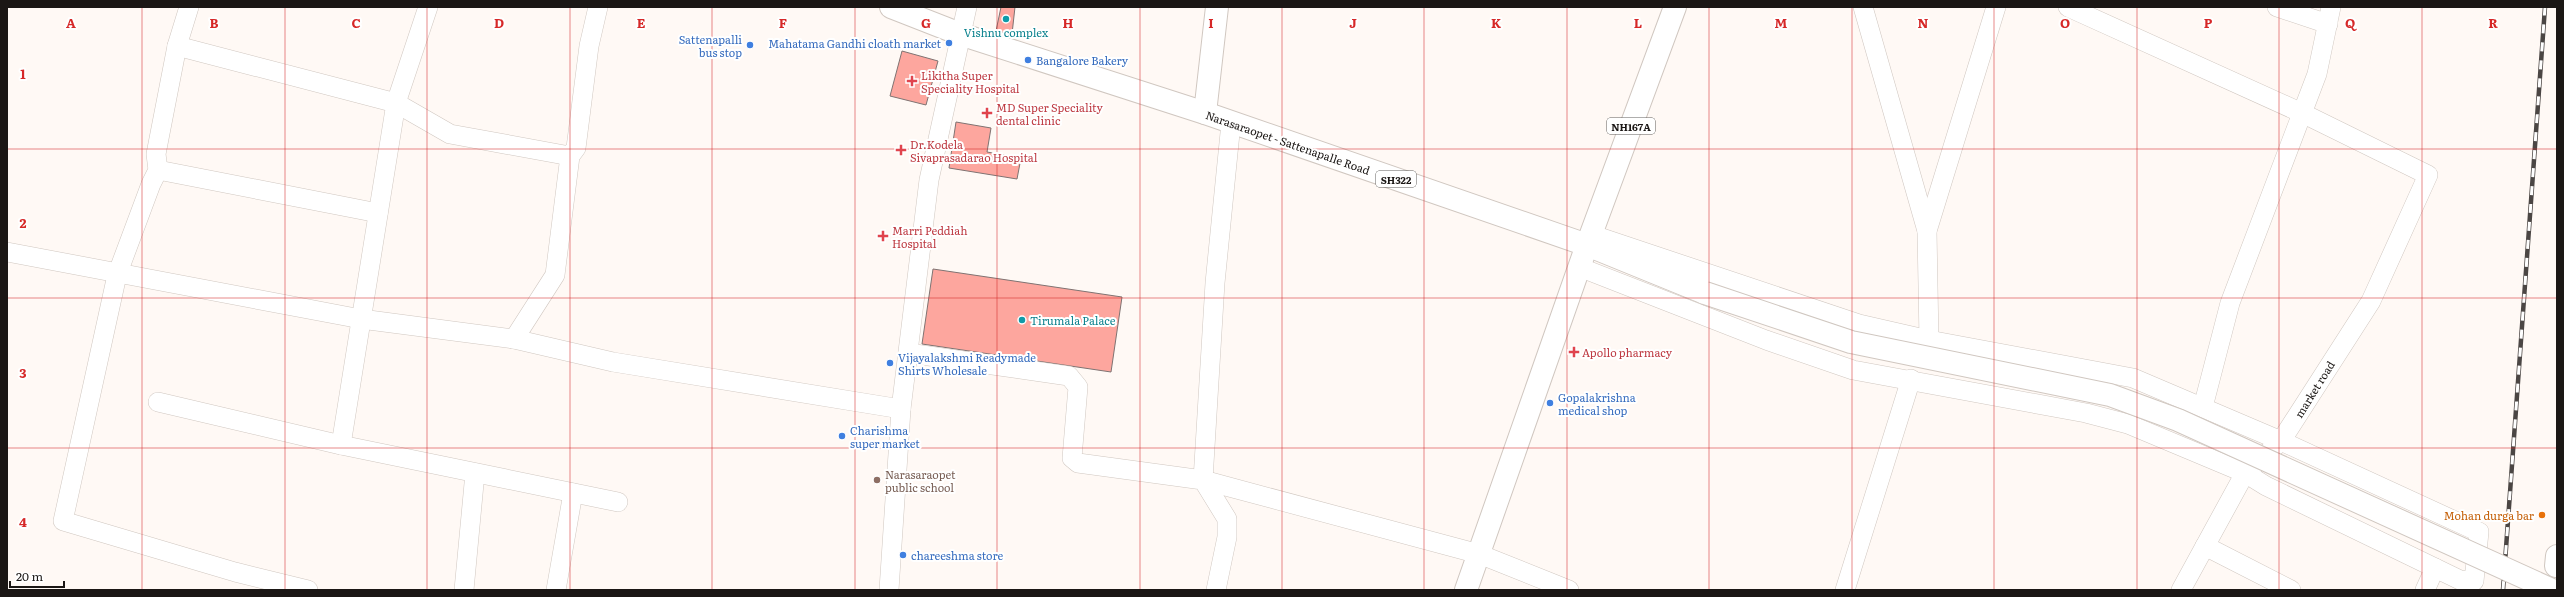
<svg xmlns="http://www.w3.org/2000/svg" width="2564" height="597" viewBox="0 0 2564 597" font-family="Literata,serif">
<rect width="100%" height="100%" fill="#fff9f5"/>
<g fill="#fda69e" stroke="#7f7372">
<path d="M1001 7H1015L1012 34 996 31Z"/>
<path d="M902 51 938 61 926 105 890 96Z"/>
<path d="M956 122 991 128 987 152 1021 158 1017 179 949 168Z"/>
<path d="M933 269 1122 297 1111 372 922 344Z"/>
</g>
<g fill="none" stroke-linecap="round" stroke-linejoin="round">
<defs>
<g id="minor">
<path d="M189 7 177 46 156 154 158 170 151 184 117 275 63 521 235 572 308 590"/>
<path d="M1863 7 1927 231"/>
<path d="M2068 7 2302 113 2428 175 2371 301 2281 441 2245 473 2181 590"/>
<path d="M2277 7 2328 24"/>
<path d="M177 46 396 103 450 134 570 156"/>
<path d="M1231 123 1215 283 1203 480 1479 554 1569 590"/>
<path d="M158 170 378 213"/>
<path d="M7 252 361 319 514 339 613 362 901 409"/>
<path d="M1579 267 1766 340 1853 370 2086 413 2128 424 2245 473 2266 486 2460 580 2474 581 2479 532 2281 441 2133 378 1929 340 1859 324 1590 234"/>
<path d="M514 339 555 275 570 156 576 148 589 46 598 7"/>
<path d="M1929 340 1927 231 1996 7"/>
<path d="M908 353 1069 376 1078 387 1072 458 1078 463 1203 480 1227 519V537L1216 590"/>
<path d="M158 402 341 445 618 502"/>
<path d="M2203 407 2230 303 2317 74 2331 7"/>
<path d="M341 445 396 103 428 7"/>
<path d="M2205 546 2291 590"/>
<path d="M464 590 475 473"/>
<path d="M556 590 573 493"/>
<path d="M889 590 901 409 929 180 967 7"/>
<path d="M1845 590 1911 379"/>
<path d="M2425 590 2435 568"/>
</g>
<g id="major">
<path d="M891 7 960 34 1205 113 1587 245 1705 293"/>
<path d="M1205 113 1217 7"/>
<path d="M2556 566 2557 556"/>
</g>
<path id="highway" d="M1466 590 1587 245 1675 7"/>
</defs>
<use href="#minor" stroke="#d0c7c0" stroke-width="20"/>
<use href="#major" stroke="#d0c7c0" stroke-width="24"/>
<use href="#highway" stroke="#d0c7c0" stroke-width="24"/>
<use href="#minor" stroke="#fff" stroke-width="19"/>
<use href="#major" stroke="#fff" stroke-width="22"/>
<use href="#highway" stroke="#fff" stroke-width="22"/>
<defs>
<path id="rail" d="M2503 590 2545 7"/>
</defs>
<use href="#rail" stroke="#4b4644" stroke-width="4.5"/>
<use href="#rail" stroke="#fff" stroke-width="3" stroke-dasharray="9" stroke-linecap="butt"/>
<defs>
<path id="major-bridge" d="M1705 293 1851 342 2110 395 2178 420 2552 590"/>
</defs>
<use href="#major-bridge" stroke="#d0c7c0" stroke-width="24" stroke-linecap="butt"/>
<use href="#major-bridge" stroke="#fff" stroke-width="22"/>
</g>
<path fill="none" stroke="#d62828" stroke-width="1" stroke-opacity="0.55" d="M142 7V590M285 7V590M427 7V590M570 7V590M712 7V590M855 7V590M997 7V590M1140 7V590M1282 7V590M1424 7V590M1567 7V590M1709 7V590M1852 7V590M1994 7V590M2137 7V590M2279 7V590M2422 7V590M7 149H2557M7 298H2557M7 448H2557"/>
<g fill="#0f9aa8" stroke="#fff" stroke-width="1.5">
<circle cx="1006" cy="19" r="4"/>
<circle cx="1022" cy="320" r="4"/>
</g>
<g fill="#3f7fe0" stroke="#fff" stroke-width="1.5">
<circle cx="949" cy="43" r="4"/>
<circle cx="750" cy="45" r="4"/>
<circle cx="1028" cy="60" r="4"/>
<circle cx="890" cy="363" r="4"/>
<circle cx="1550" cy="403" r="4"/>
<circle cx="842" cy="436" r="4"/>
<circle cx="903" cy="555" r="4"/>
</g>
<g fill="#e0444e" stroke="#fff" stroke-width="1.5">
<path d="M910 75h4v4h4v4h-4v4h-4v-4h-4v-4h4z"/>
<path d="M985 107h4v4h4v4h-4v4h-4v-4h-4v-4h4z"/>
<path d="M899 144h4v4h4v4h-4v4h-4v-4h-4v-4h4z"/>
<path d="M881 230h4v4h4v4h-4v4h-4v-4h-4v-4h4z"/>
<path d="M1572 346h4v4h4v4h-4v4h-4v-4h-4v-4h4z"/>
</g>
<circle fill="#8d6e63" stroke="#fff" stroke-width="1.5" cx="877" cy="480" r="4"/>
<circle fill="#e8710a" stroke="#fff" stroke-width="1.5" cx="2542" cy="515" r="4"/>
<g text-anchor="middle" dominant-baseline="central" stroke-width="4" stroke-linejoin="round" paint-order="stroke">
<g fill="#fff" stroke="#5f5d5b" stroke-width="1">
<rect x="1607" y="118" width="48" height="16" rx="3"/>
<rect x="1376" y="171" width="40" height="16" rx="3"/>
</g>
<g font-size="10" font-weight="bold" fill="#1b1715">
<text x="1631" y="126">NH167A</text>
<text x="1396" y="179">SH322</text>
</g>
<g font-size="11" fill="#0d838f" stroke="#fff">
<text x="1006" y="32">Vishnu complex</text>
<text x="1030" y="320" text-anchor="start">Tirumala Palace</text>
</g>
<g font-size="11" fill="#366cbe" stroke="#fff" text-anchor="start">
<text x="742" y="39" text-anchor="end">Sattenapalli<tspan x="742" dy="13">bus stop</tspan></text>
<text x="941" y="43" text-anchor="end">Mahatama Gandhi cloath market</text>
<text x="1036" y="60">Bangalore Bakery</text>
<text x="898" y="357">Vijayalakshmi Readymade<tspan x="898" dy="13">Shirts Wholesale</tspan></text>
<text x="1558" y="397">Gopalakrishna<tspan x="1558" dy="13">medical shop</tspan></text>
<text x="850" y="430">Charishma<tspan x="850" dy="13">super market</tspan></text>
<text x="911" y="555">chareeshma store</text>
</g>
<g font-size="11" fill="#be3a42" stroke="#fff" text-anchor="start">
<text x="921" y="75">Likitha Super<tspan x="921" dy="13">Speciality Hospital</tspan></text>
<text x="996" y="107">MD Super Speciality<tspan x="996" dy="13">dental clinic</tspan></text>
<text x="910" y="144">Dr.Kodela<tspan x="910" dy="13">Sivaprasadarao Hospital</tspan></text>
<text x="892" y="230">Marri Peddiah<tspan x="892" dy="13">Hospital</tspan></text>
<text x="1582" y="352">Apollo pharmacy</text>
</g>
<g font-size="11" fill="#1b1715" stroke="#fff">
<text transform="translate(1288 142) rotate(19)">Narasaraopet - Sattenapalle Road</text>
<text transform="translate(2314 389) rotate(-58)">market road</text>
</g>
<g font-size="11" fill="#785e54" stroke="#fff" text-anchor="start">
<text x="885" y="474">Narasaraopet<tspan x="885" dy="13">public school</tspan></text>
</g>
<g font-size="11" fill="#c56008" stroke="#fff" text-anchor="end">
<text x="2534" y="515">Mohan durga bar</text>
</g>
</g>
<g font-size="13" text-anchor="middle" font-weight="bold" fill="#d62828" stroke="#fff" stroke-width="4" stroke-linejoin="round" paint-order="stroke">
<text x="71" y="28">A</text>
<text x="214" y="28">B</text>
<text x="356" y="28">C</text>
<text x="499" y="28">D</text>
<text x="641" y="28">E</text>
<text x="783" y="28">F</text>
<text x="926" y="28">G</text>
<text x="1068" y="28">H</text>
<text x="1211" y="28">I</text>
<text x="1353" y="28">J</text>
<text x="1496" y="28">K</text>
<text x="1638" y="28">L</text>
<text x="1781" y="28">M</text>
<text x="1923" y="28">N</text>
<text x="2065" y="28">O</text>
<text x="2208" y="28">P</text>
<text x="2350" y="28">Q</text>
<text x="2493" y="28">R</text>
<text x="23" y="79">1</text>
<text x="23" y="228">2</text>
<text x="23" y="378">3</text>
<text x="23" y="527">4</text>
</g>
<rect width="2564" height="597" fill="none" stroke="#1b1715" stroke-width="16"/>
<path d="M10 581v6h54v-6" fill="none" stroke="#1b1715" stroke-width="2"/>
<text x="16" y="581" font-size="12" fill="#1b1715" stroke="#ffffff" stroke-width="3" paint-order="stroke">20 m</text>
</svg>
